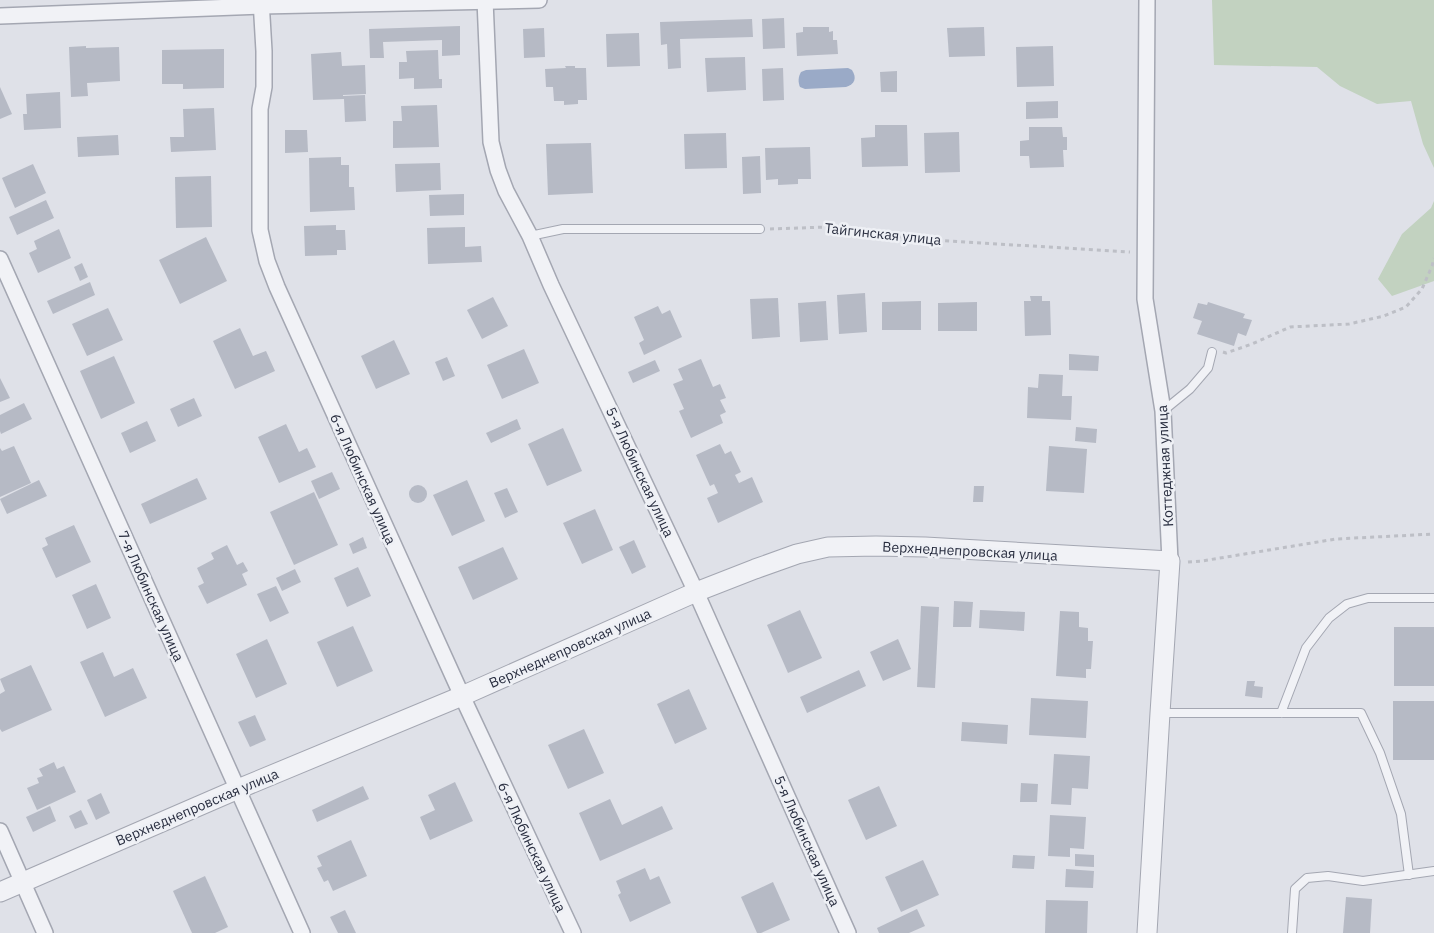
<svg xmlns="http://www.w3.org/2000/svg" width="1434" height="933" viewBox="0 0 1434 933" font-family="'IBM Plex Sans',sans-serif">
<rect width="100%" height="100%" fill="#dfe1e8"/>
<g fill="#c2d2c0">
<path d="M1212 0H1434V168L1423 144 1411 101 1377 104 1340 86 1317 67 1214 65Z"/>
<path d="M1434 201V281L1392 296 1378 279 1402 234 1431 208Z"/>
</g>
<path fill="#9aaac7" d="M848 68 852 70C857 78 855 84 846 87L805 89 800 87C798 82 798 77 801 72L806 70Z"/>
<g fill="#b6bac5">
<path d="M784 18 785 48 763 49 762 19Z"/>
<path d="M752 19 753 37 680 39 681 68 668 69 667 44 661 45 660 22Z"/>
<path d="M460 26V55L442 56V40L383 42 384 58H370L369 29Z"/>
<path d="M803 27H829V32L833 31V40H837L838 54 797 56 796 33 803 32Z"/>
<path d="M984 27 985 56 949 57 947 28Z"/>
<path d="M544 28 545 57 524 58 523 29Z"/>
<path d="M639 33 640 66 607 67 606 34Z"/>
<path d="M86 46V48L119 47 120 81 87 83 88 96 71 97 69 47Z"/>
<path d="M1053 46 1054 86 1017 87 1016 47Z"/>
<path d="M224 49V88L183 89V84H162V50Z"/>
<path d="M438 50 439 79H442V88L414 89V78L399 79V62H407L406 51Z"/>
<path d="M341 52 342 66 365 65 366 94 343 95V96L365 95 366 121 345 122 344 99 313 100 311 54Z"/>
<path d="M745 57 746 90 707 92 705 58Z"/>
<path d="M565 66H575V68H586L587 100H578V104L564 105V101H554L553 87H546L545 69 566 68Z"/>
<path d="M783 68 784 100 763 101 762 69Z"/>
<path d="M897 71V92H881L880 72Z"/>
<path d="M0 87 12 114 0 119Z"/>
<path d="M60 92 61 128 24 130 23 114H27L26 94Z"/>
<path d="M1058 101V118L1026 119V102Z"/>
<path d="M437 105 439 147 393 148V121H402L401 106Z"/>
<path d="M214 108 216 150 171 152 170 137H184L183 109Z"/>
<path d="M875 125H907L908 166 862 167 861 138 875 137Z"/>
<path d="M1029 127H1062L1063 137H1067V150H1063L1064 167 1030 168 1029 156H1020V141L1029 140Z"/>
<path d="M285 130H307L308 152 285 153Z"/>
<path d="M959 132 960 172 925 173 924 133Z"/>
<path d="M726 133 727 168 685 169 684 134Z"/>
<path d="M118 135 119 155 78 157 77 137Z"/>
<path d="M591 143 593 193 548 195 546 144Z"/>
<path d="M810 147 811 179H798V184L778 185V179L766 180 765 148Z"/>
<path d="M760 156 761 193 743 194 742 157Z"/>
<path d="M341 157V165H349V187H354L355 210 310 212 309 158Z"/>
<path d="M440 163 441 190 396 192 395 164Z"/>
<path d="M33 164 46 193 15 208 2 178Z"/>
<path d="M211 176 212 227 176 228 175 177Z"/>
<path d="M464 194V215L430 216 429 195Z"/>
<path d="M46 200 54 218 17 235 9 217Z"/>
<path d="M336 225V230H345L346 250H337V255L305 256 304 226Z"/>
<path d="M465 227V247L481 246 482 262 428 264 427 228Z"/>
<path d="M59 229 71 258 38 273 29 253 37 249 34 241Z"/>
<path d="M206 237 227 281 180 304 159 260Z"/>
<path d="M82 263 88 277 80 281 74 267Z"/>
<path d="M90 282 95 295 53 314 47 301Z"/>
<path d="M865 293 867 332 839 334 837 295Z"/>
<path d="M1030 296H1042V301H1050L1051 335 1025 336 1024 301H1031Z"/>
<path d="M493 297 508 326 482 339 467 310Z"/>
<path d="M778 298 780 337 752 339 750 299Z"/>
<path d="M826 301 828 340 800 342 798 303Z"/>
<path d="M921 301V330H882V302Z"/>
<path d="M977 302V331H938V303Z"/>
<path d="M1208 302 1245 314 1243 318 1252 320 1246 336 1238 333 1234 346 1197 334 1202 321 1193 318 1198 303 1207 305Z"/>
<path d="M658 306 662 314 670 310 682 337 644 355 639 343 644 340 634 317Z"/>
<path d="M108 308 123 340 87 356 72 324Z"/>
<path d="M240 328 253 356 266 351 275 371 235 389 213 341Z"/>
<path d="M394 340 410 374 376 389 361 356Z"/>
<path d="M524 349 539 383 502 399 487 365Z"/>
<path d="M1069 354 1099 356 1098 371 1069 370Z"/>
<path d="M114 356 135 403 101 419 80 371Z"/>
<path d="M447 357 455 376 443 381 435 362Z"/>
<path d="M701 359 713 387 720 384 726 398 720 400 726 412 720 415 723 423 691 438 679 411 684 409 673 384 683 380 678 369Z"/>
<path d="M655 360 660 371 633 383 628 372Z"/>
<path d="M1039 374 1063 375 1062 396H1072L1071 420 1027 418 1028 387 1038 388Z"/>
<path d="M0 378 10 398 0 402Z"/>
<path d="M194 398 202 416 178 427 170 409Z"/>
<path d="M24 403 32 419 1 434 0 431V415Z"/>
<path d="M517 419 521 429 491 443 486 433Z"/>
<path d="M147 421 156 441 130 453 121 433Z"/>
<path d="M286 424 299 452 307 448 316 467 279 483 258 437Z"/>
<path d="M1076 427 1097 429 1096 443 1075 441Z"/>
<path d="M563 428 582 471 547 486 528 444Z"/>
<path d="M720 444 725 454 731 451 741 472 735 475 739 483 752 477 763 502 718 523 707 498 718 493 714 484 710 486 696 455Z"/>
<path d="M14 446 31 483 0 497V448L2 451Z"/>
<path d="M1049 446 1087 449 1084 493 1046 491Z"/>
<path d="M332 472 340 489 319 499 311 481Z"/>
<path d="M197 478 207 499 150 524 141 504Z"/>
<path d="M39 480 47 496 7 514 0 499Z"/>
<path d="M467 480 485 521 452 536 433 495Z"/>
<circle cx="418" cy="494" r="9"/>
<path d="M974 486H984L983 502H973Z"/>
<path d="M507 488 518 512 505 518 494 493Z"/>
<path d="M314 492 338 545 294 565 270 512Z"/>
<path d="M595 509 613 550 582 564 563 523Z"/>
<path d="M74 525 91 562 56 578 42 548 48 545 45 538Z"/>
<path d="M363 537 367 548 353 554 349 544Z"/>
<path d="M634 540 646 567 632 574 619 547Z"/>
<path d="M227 545 237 565 243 562 248 571 242 574 247 585 207 604 198 586 204 583 197 568 214 559 211 553Z"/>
<path d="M503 547 518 579 473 600 458 567Z"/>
<path d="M358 567 371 596 347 607 334 578Z"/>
<path d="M295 569 301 582 282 591 276 578Z"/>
<path d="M96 584 111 618 87 629 72 595Z"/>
<path d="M276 586 289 613 270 622 257 594Z"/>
<path d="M954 601 973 602 971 627H953Z"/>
<path d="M921 606 939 607 935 688 917 687Z"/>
<path d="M800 610 822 658 788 673 767 625Z"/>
<path d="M980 610 1025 612 1024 631 979 628Z"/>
<path d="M1060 611 1079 612V627L1088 628V641H1093L1091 669H1086V678L1056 676Z"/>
<path d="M353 626 373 671 337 687 317 642Z"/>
<rect x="1394" y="627" width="40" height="59"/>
<path d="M267 639 287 684 256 698 236 654Z"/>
<path d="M898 639 911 669 883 681 870 652Z"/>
<path d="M103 652 114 677 133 668 147 698 105 717 80 662Z"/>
<path d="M31 665 52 710 2 732 0 729V694L5 691 0 679Z"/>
<path d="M859 670 866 686 807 713 800 697Z"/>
<path d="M1247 681H1255L1254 686 1263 687 1262 698 1245 696Z"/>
<path d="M689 689 707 729 675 744 657 704Z"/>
<path d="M1031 698 1088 701 1086 738 1029 735Z"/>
<rect x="1393" y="701" width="41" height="59"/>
<path d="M255 715 266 740 250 747 238 722Z"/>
<path d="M962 722 1008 725 1007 744 961 741Z"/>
<path d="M584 729 604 773 568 789 548 745Z"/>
<path d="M1054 754 1090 756 1088 789 1072 788 1071 805 1051 804Z"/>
<path d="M54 762 57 769 64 766 76 792 37 810 27 788 39 783 37 778 43 776 39 769Z"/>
<path d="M455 782 473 821 430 840 420 817 435 810 428 795Z"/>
<path d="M1021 783 1038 784 1037 802H1020Z"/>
<path d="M363 786 369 799 317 822 312 810Z"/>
<path d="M879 786 897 826 866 840 848 800Z"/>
<path d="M101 793 110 813 96 820 87 800Z"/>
<path d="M610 799 622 825 662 806 673 829 600 861 579 813Z"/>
<path d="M50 806 56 821 33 832 26 817Z"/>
<path d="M81 810 88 824 75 829 69 816Z"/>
<path d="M1050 815 1086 817 1084 849 1070 848V857L1048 856Z"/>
<path d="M351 840 367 876 333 891 328 880 324 882 317 868 322 866 317 856Z"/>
<path d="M1075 854 1094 855V867L1075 866Z"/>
<path d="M1013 855 1035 856 1034 869 1012 868Z"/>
<path d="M923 860 939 895 901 912 885 877Z"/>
<path d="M645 868 650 880 659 876 671 903 630 922 618 895 621 893 616 881Z"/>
<path d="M1066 869 1094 871 1093 888 1065 887Z"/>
<path d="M205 876 228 927 215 933H192L173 891Z"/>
<path d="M773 882 790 920 761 933H757L741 897Z"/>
<path d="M1346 897 1372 899 1370 933H1343Z"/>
<path d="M1046 900 1088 901 1087 933H1045Z"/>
<path d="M917 909 925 926 909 933H879L877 928Z"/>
<path d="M345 910 356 933H338L330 917Z"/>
</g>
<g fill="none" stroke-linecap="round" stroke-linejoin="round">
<defs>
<g id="service">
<path d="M530 236 563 229H760"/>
<path d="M1163 411 1190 389 1208 368 1212 352"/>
<path d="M1160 713H1361L1380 753 1401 814 1409 875"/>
<path d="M1281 713 1306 648 1329 618 1347 604 1368 598H1434"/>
<path d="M1292 933 1295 889 1307 878 1328 876 1363 881 1434 871"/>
</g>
<g id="minor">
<path d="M261 0 264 51V87L260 109V230L267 261 277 287 462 696 573 933"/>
<path d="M485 0 491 142 498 170 506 191 530 236 551 285 696 592 848 933"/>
<path d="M1147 0 1145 299 1163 411 1170 561"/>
<path d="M0 16 261 6 539 0"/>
<path d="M0 259 302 933"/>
<path d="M0 831 45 933"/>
</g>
<path id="tertiary" d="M0 892 238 789 462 696 696 592 755 569 797 554 828 547 876 546 925 547 1170 561 1160 713 1147 933"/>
</defs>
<use href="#service" stroke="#a4a7b2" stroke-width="10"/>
<use href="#minor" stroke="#a4a7b2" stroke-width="18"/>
<use href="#tertiary" stroke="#a4a7b2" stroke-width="21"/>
<g stroke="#bdbfc6" stroke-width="3" stroke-dasharray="4 4" stroke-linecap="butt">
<path d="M770 229 827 227 916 239 1130 252"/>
<path d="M1223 352 1226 353 1252 344 1290 327 1349 324 1384 316 1406 307 1422 289 1432 266 1434 258"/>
<path d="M1188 562 1202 561 1336 539 1434 534"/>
</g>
<use href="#service" stroke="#f1f2f6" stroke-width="8"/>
<use href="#minor" stroke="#f1f2f6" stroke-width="15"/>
<use href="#tertiary" stroke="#f1f2f6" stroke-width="19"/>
</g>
<g text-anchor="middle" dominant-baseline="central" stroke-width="5" stroke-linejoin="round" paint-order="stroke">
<g font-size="14" fill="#282d3f" stroke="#eef0f5">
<text transform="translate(883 234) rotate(6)">Тайгинская улица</text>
<text transform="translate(1165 466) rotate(-93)">Коттеджная улица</text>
<text transform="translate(640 472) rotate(65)">5-я Любинская улица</text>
<text transform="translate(363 479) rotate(66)">6-я Любинская улица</text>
<text transform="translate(970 551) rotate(3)">Верхнеднепровская улица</text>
<text transform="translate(151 596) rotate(66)">7-я Любинская улица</text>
<text transform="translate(570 648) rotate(-24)">Верхнеднепровская улица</text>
<text transform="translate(197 807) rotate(-23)">Верхнеднепровская улица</text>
<text transform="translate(807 841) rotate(66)">5-я Любинская улица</text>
<text transform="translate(532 847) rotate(65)">6-я Любинская улица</text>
</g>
</g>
</svg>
